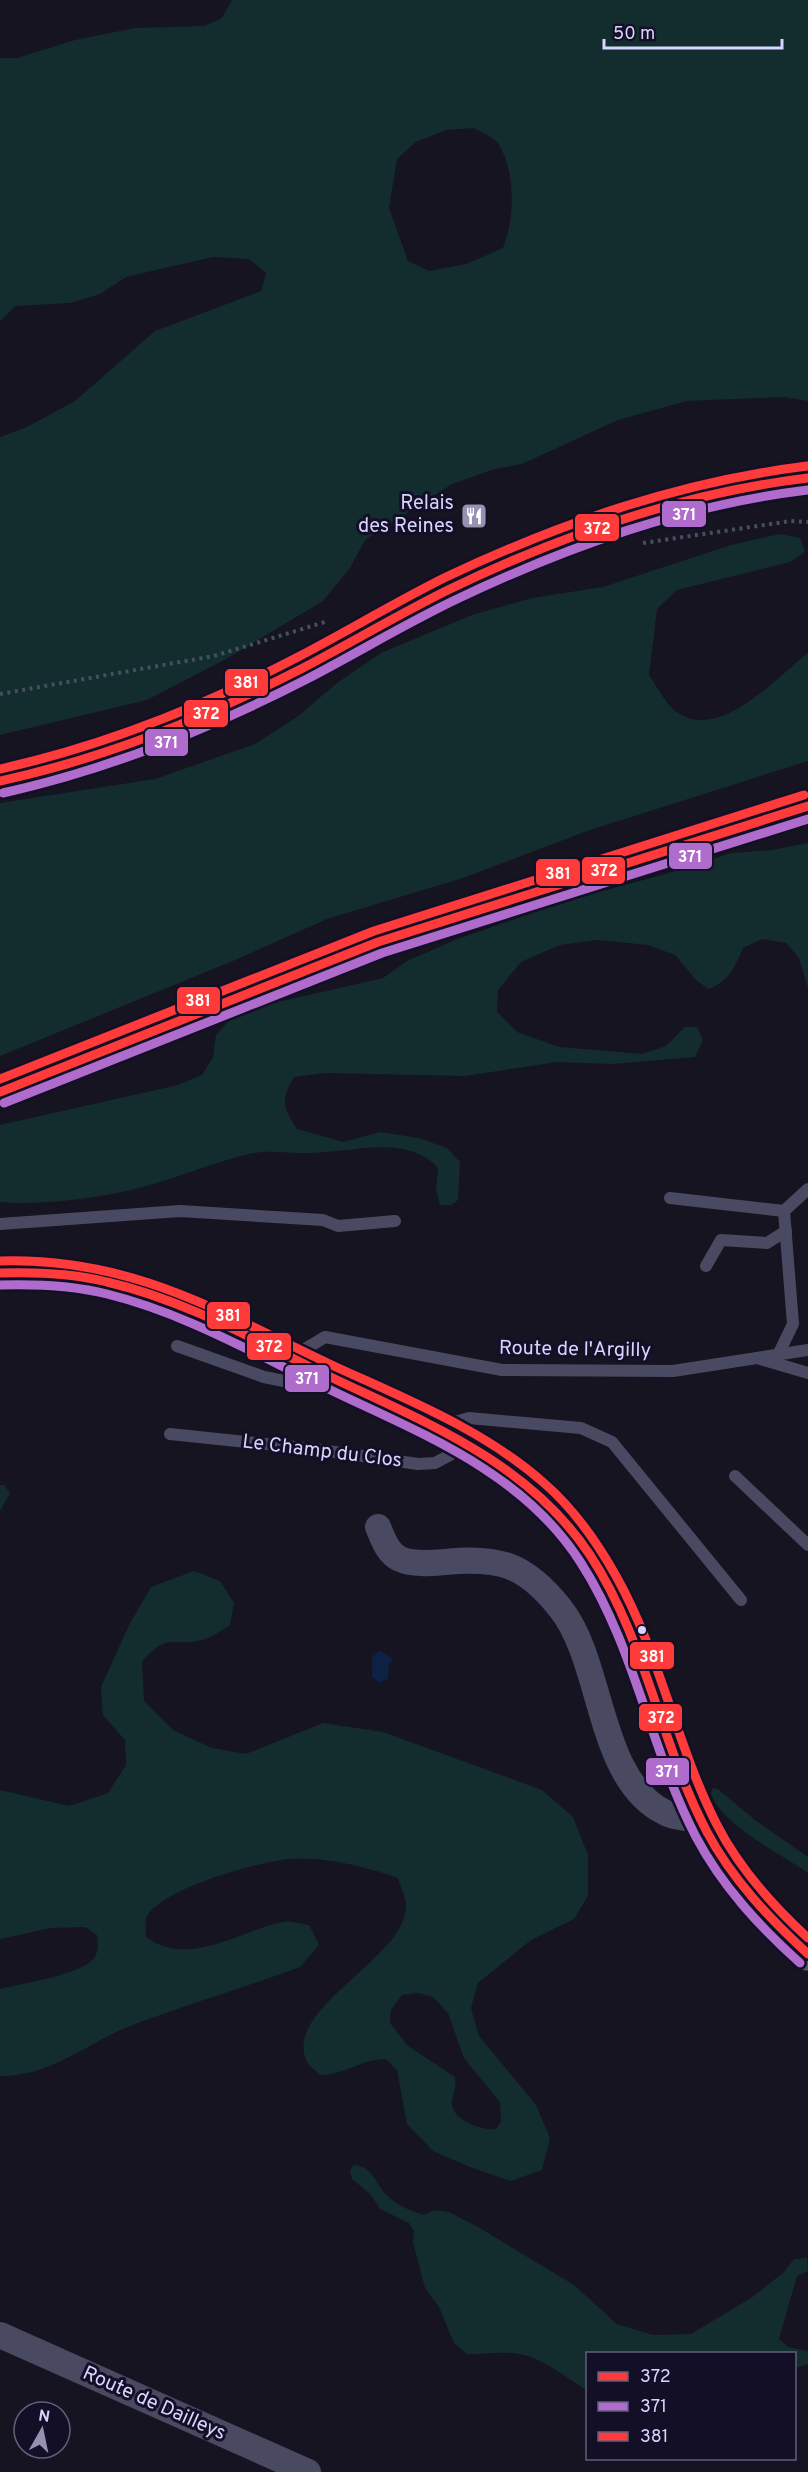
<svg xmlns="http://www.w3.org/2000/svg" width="808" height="2472" viewBox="0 0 808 2472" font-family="Overpass,sans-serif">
<rect width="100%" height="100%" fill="#161421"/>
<g fill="#132c2d" fill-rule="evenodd">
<path d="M232 0H808V401L784 397 687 401 618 420 522 464 495 469 452 484 365 540 350 568 323 601 226 659 147 700 0 735V437L27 427 75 401 155 331 261 291 266 273 249 259 213 257 126 277 100 294 70 303 16 306 0 321V58H17L75 40 135 28 204 26 222 18ZM474 128C481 132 493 137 498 143 516 172 515 218 503 248L466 264 429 271 408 261 389 208 397 159 416 142 446 130Z"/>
<path d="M780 534 800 538 805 552 790 562 677 590 657 609 649 675C656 685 664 701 673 709 717 747 776 677 808 653V761L587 831 463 878 327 919 233 961 0 1056V803L155 779 255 744 297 717 337 683 381 653 472 615 532 598 603 587 731 545Z"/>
<path d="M808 843V988L799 958 786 943 762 939 743 948C735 967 729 981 709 989L697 981 675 955 648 945 597 940 560 945 521 962 498 990 497 1012 517 1032 559 1047 642 1054 666 1046 685 1027H697L703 1040 695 1057 612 1064 557 1062 465 1076 325 1073 294 1077C280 1100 283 1108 297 1129L343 1142 380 1132 419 1138 447 1148 460 1162 458 1200 451 1205H440L436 1189 438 1168C407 1134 353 1152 312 1153 290 1154 271 1149 249 1154 217 1161 185 1175 153 1184 111 1197 44 1206 0 1202V1125L178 1085 202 1075 213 1057 216 1035 231 1018 265 1005 383 978 407 961 455 940 572 899 666 874 731 853 772 850Z"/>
<path d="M0 1485H4L10 1493 0 1511Z"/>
<path d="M194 1571 220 1581 234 1603 230 1625C222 1630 214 1636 205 1639 176 1649 169 1629 142 1662L144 1701 173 1730 212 1748 246 1754 323 1723 383 1732 542 1790 573 1817 588 1855V1896L574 1919 531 1940 478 1983 471 2008 479 2036 536 2105 550 2138 542 2170 511 2181 470 2167 433 2151 407 2124 397 2070 386 2059C362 2059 344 2075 320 2075 316 2071 309 2066 307 2062 281 2008 408 1958 406 1905 406 1897 400 1886 398 1878 367 1867 322 1856 289 1859 258 1862 159 1889 146 1918 145 1923 146 1931 146 1937 187 1968 238 1932 282 1922 290 1920 301 1924 309 1925L319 1945 300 1967C246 1987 190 2004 135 2024 89 2041 52 2077 0 2076V1989C20 1984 84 1974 94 1958 99 1951 98 1944 97 1935L85 1927 51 1928 0 1939V1790L69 1806 108 1793 126 1765 125 1740 103 1715 101 1687 130 1623 151 1587ZM418 1993 433 1997 448 2013 464 2058 500 2102 501 2122 496 2129C483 2131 454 2121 452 2105 451 2097 457 2089 455 2077L408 2046 390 2023 391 2010 402 1995Z"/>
<path d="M713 1788 718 1789 755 1820 808 1857V1873C781 1854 720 1824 711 1793Z"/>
<path d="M353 2165C371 2166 374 2179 383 2191 393 2204 409 2210 424 2215L434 2210 449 2212 478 2227 574 2285 617 2324 653 2335 691 2334 751 2298 784 2272 794 2259 807 2258 808 2271 797 2276 779 2339 788 2347 808 2351V2364L795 2368 794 2354H588L587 2390C566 2378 544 2358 519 2354 502 2351 484 2354 467 2354L454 2343 439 2307 425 2288 413 2242 414 2231 409 2223 380 2209 370 2194 352 2179 350 2172Z"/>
</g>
<path fill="#0d2144" d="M380 1650 393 1659 389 1665 388 1678 380 1683 372 1677V1657Z"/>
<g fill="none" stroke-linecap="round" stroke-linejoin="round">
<g stroke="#44505f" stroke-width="4" stroke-dasharray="3 4.5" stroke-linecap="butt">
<path d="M643 543 791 521 808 522"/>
<path d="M0 694 214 656 325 622"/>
</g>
<g stroke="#4a4962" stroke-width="12">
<path d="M670 1198 784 1211 793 1324 778 1355"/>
<path d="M784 1211 808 1189"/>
<path d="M0 1224 180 1211 323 1220 338 1226 395 1221"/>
<path d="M706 1266 721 1240 767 1243 786 1231"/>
<path d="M177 1346 264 1377 299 1384 319 1375"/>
<path d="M295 1355 325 1337 502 1370 673 1371 808 1350"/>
<path d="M760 1359 808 1373"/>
<path d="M445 1425 469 1418 581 1428 612 1442 741 1600"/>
<path d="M170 1434 314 1449 418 1464 435 1463 465 1447"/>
<path d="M735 1476 808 1545"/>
</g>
<g stroke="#4a4962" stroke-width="26">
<path d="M378 1527C383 1538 387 1553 400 1559 413 1565 432 1563 445 1562 500 1557 525 1564 560 1608 604 1662 597 1781 666 1813 676 1818 690 1818 701 1820"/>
<path d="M0 2335 308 2472"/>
</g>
<g stroke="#575674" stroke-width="33">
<path d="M0 781C98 762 192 724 281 679 338 651 392 617 450 589 563 535 682 489 808 478"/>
<path d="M0 1092 378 942 808 806"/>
<path d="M0 1273C41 1271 84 1274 124 1286 193 1305 258 1342 322 1373 420 1420 529 1458 590 1555 640 1634 660 1726 697 1811 721 1866 763 1915 808 1954"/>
</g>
<defs>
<g id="bus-1">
<path d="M0 781C106 758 205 718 301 669 351 643 399 614 450 589 564 534 682 493 808 478"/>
<path d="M0 1092 378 942 808 806"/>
<path d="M0 1273C36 1272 72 1273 107 1282 181 1299 249 1337 316 1370 416 1419 526 1458 590 1555 646 1640 660 1743 707 1832 732 1879 769 1918 808 1954"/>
</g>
<g id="bus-2">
<path d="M3 793C110 769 210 729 307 679 357 653 405 624 455 600 568 546 684 505 808 490"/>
<path d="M4 1103 382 953 808 819"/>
<path d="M0 1285C36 1284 72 1285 107 1294 180 1312 246 1349 314 1382 411 1430 520 1467 581 1563 635 1647 650 1749 696 1837 722 1886 759 1926 800 1963"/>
</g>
<g id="bus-3">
<path d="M0 769C104 746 202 707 296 658 346 632 394 603 444 578 560 523 679 482 807 466"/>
<path d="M0 1079 374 931 804 795"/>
<path d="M0 1261C133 1257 221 1313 336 1367 408 1400 484 1430 544 1483 574 1509 597 1542 616 1576 660 1654 676 1744 716 1823 738 1867 772 1905 808 1938"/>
</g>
</defs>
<use href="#bus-1" stroke="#130f26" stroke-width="14"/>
<use href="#bus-2" stroke="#130f26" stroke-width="14"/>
<use href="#bus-3" stroke="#130f26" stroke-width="14"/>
<use href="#bus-1" stroke="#ff3a3a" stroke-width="9"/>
<use href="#bus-2" stroke="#b06ccc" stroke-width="9"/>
<use href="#bus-3" stroke="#ff3a3a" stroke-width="9"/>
</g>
<defs>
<symbol id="restaurant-square" viewBox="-11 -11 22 22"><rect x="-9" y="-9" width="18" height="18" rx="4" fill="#9591b1" stroke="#130f26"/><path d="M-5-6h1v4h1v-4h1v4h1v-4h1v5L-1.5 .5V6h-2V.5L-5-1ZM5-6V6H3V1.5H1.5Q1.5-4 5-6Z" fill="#fff"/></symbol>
</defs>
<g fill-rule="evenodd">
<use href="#restaurant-square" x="459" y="501" width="30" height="30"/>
</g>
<circle fill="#d9d4ff" stroke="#130f26" stroke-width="2" cx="642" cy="1630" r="5"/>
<g text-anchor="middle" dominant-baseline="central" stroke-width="6" stroke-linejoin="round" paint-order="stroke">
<g font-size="20" fill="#d9d4ff" stroke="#130f26" text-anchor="end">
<text x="454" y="504">Relais<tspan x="454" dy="23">des Reines</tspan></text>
</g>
<g font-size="20" fill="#d9d4ff" stroke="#130f26">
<text transform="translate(575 1350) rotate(1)">Route de l'Argilly</text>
<text transform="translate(322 1452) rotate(7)">Le Champ du Clos</text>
<text transform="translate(154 2404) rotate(24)">Route de Dailleys</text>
</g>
</g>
<g stroke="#130f26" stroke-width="2">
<rect x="661" y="500" width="46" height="28" rx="6" fill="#b06ccc"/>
<rect x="574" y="513" width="46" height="29" rx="6" fill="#ff3a3a"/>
<rect x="224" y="668" width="45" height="29" rx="6" fill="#ff3a3a"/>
<rect x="183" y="699" width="46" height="29" rx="6" fill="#ff3a3a"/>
<rect x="144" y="728" width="45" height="29" rx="6" fill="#b06ccc"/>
<rect x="668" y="842" width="45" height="28" rx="6" fill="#b06ccc"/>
<rect x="581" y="856" width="45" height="29" rx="6" fill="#ff3a3a"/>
<rect x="535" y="858" width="46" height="29" rx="6" fill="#ff3a3a"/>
<rect x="176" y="986" width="45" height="29" rx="6" fill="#ff3a3a"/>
<rect x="206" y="1301" width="45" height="29" rx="6" fill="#ff3a3a"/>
<rect x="246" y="1332" width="46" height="29" rx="6" fill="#ff3a3a"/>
<rect x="284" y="1364" width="46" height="29" rx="6" fill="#b06ccc"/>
<rect x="629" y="1641" width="46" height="29" rx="6" fill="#ff3a3a"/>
<rect x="638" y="1703" width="45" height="29" rx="6" fill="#ff3a3a"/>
<rect x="645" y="1757" width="45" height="29" rx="6" fill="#b06ccc"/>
</g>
<g font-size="16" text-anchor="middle" font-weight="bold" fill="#fff">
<text x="684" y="520">371</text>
<text x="597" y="534">372</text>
<text x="246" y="688">381</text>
<text x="206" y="719">372</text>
<text x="166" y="748">371</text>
<text x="690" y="862">371</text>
<text x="604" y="876">372</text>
<text x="558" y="879">381</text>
<text x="198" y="1006">381</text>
<text x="228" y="1321">381</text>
<text x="269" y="1352">372</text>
<text x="307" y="1384">371</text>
<text x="652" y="1662">381</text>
<text x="661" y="1723">372</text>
<text x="667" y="1777">371</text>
</g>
<rect x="586" y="2352" width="210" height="108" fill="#130f26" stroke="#625e7d" stroke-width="1.5"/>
<rect x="598" y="2372" width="30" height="9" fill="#ff3a3a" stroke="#625e7d" stroke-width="1.5"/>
<text x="640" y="2382" font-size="18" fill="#d9d4ff">372</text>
<rect x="598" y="2402" width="30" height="9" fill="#b06ccc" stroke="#625e7d" stroke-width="1.5"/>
<text x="640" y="2412" font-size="18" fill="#d9d4ff">371</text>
<rect x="598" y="2432" width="30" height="9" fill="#ff3a3a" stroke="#625e7d" stroke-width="1.5"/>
<text x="640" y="2442" font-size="18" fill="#d9d4ff">381</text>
<g transform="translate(42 2430) rotate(9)"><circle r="28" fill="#130f26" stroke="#625e7d" stroke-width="1.5"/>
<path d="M0-4.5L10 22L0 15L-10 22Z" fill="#9591b1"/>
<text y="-9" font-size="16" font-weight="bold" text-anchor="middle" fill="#d9d4ff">N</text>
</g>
<path d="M604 39v9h178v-9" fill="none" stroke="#d9d4ff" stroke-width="3"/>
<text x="613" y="39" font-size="18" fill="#d9d4ff" stroke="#130f26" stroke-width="4.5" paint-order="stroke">50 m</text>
</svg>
